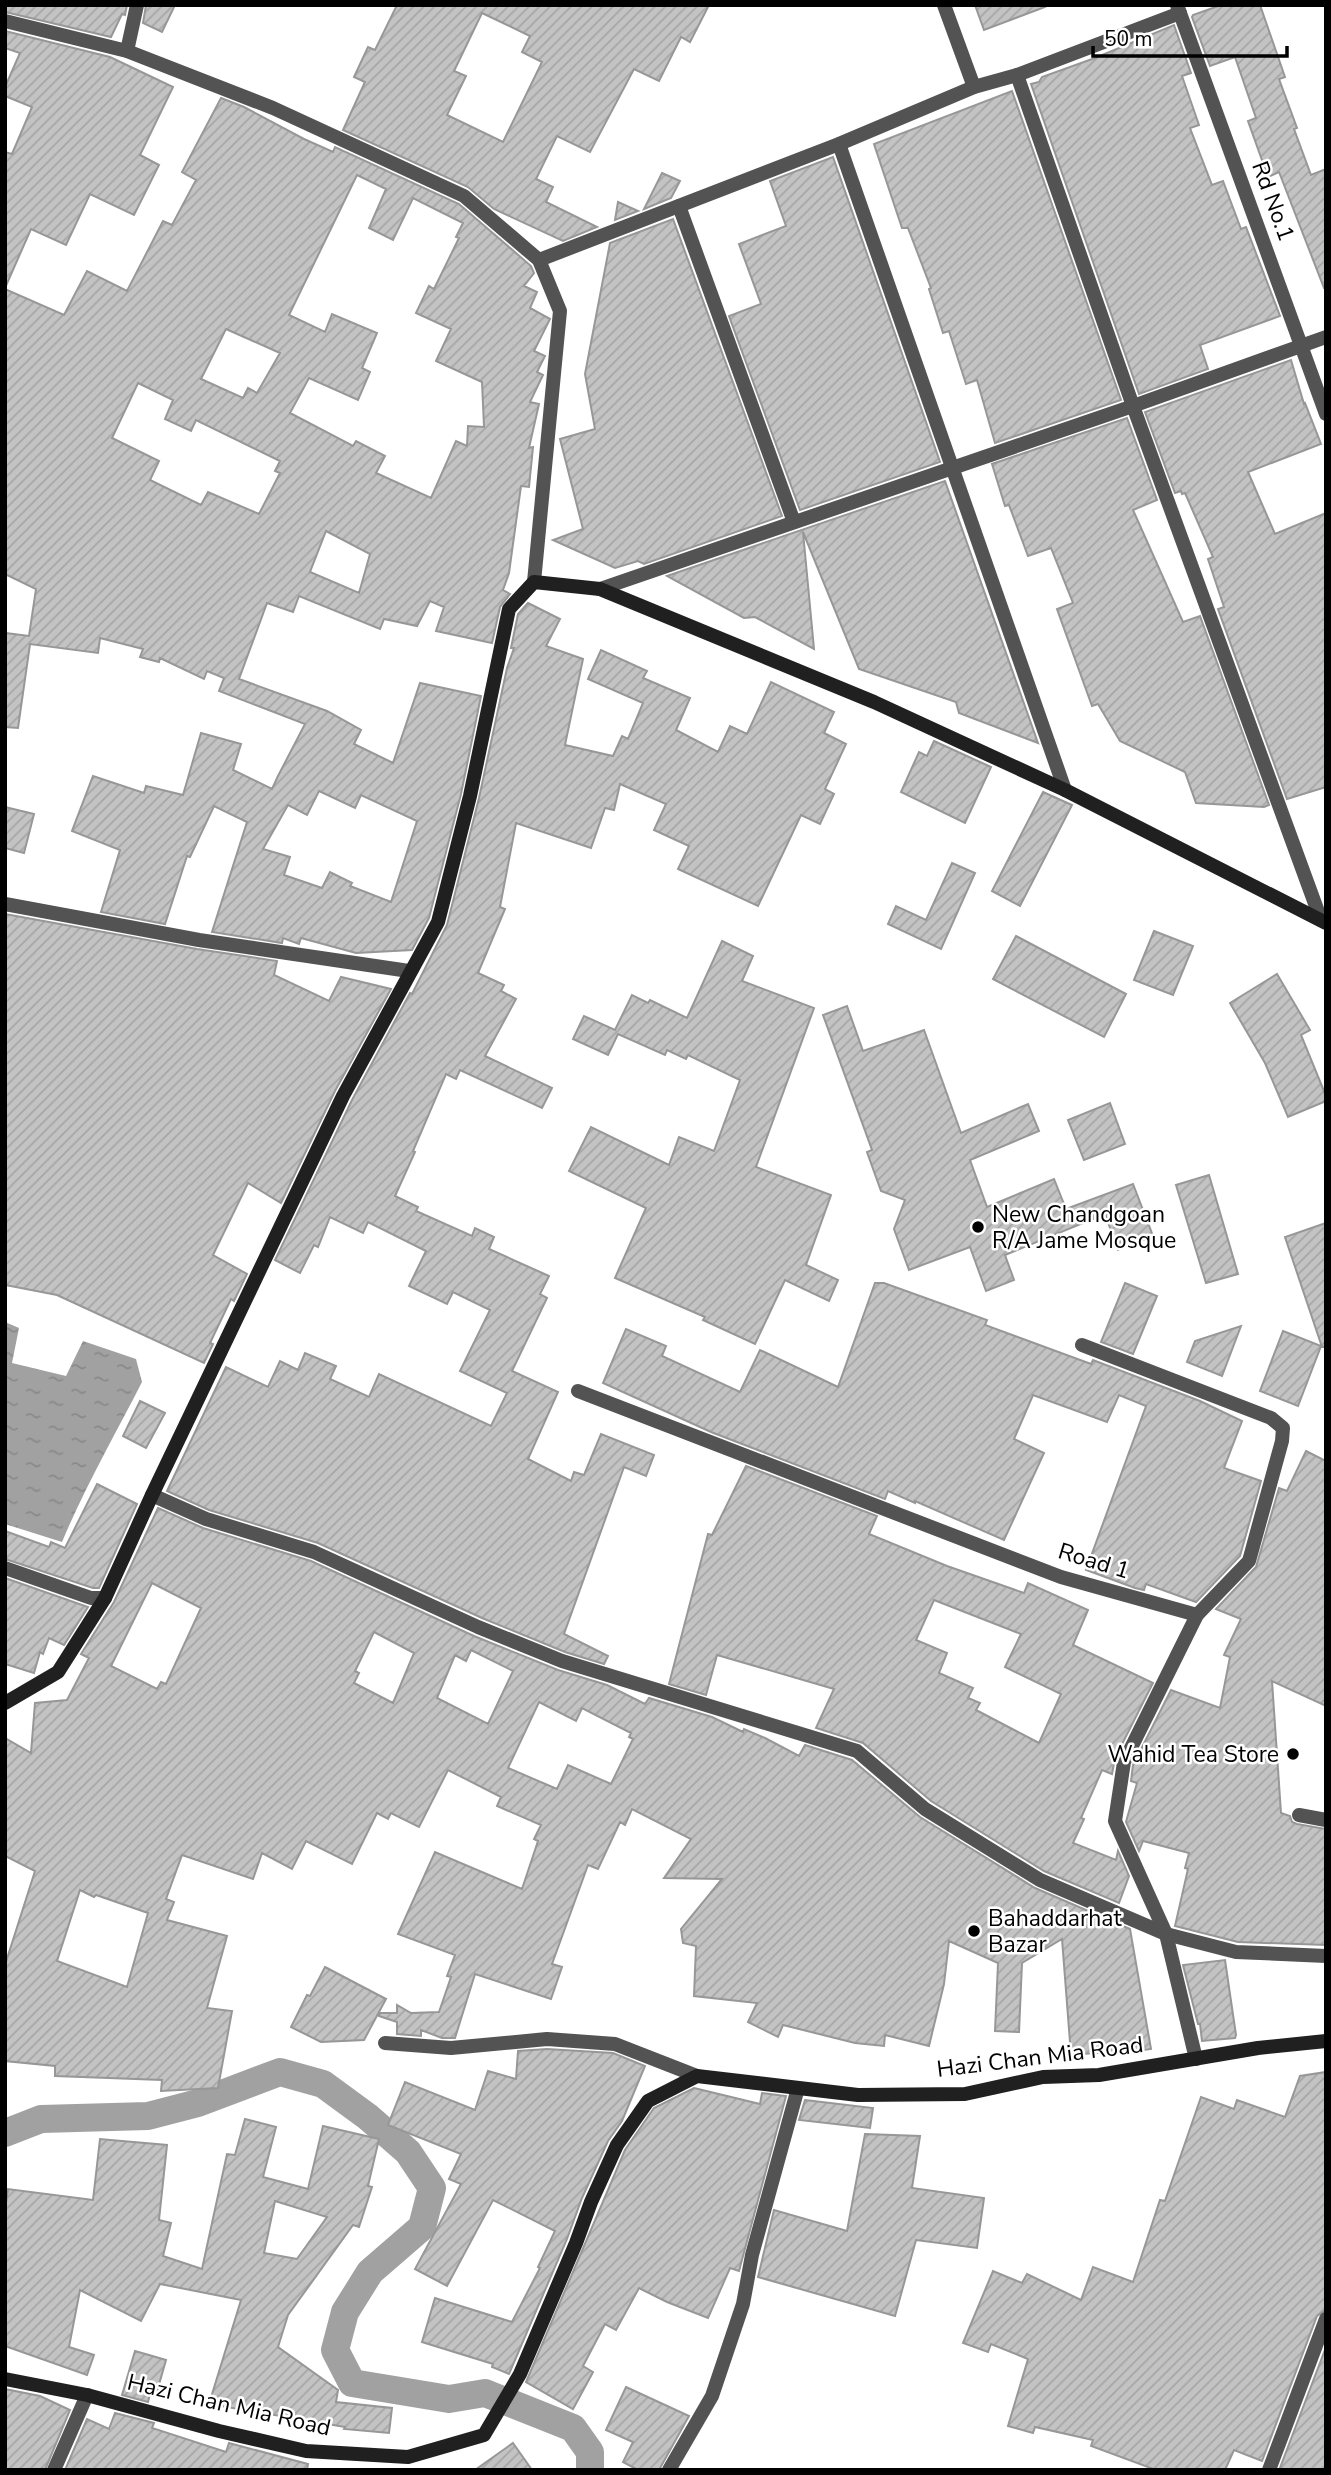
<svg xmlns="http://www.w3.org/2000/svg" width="1331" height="2475" viewBox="0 0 1331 2475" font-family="'Nunito Sans',sans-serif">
<defs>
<pattern id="water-ripples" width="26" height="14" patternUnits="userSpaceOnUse" patternTransform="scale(1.75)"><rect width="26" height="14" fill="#a1a1a1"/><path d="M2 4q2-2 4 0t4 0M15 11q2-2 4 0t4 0" fill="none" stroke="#898989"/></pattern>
<pattern id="building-hatch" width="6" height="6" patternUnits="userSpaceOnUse" patternTransform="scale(1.75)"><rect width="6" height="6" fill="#c3c3c3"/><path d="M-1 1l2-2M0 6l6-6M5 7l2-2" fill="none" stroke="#a6a6a6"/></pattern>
</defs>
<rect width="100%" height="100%" fill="#fff"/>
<path fill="url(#water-ripples)" d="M5 1322 19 1328 12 1363 66 1376 83 1341 136 1359 142 1382C115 1435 85 1487 62 1542L5 1524Z"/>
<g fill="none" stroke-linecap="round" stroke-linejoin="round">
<path stroke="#a1a1a1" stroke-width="28" d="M5 2133 41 2119 148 2116 198 2103 280 2072 323 2084 368 2117 408 2152 432 2188 422 2227 370 2272 345 2312 335 2350 352 2383 449 2399 485 2393 573 2428 590 2452V2470"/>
</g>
<g fill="url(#building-hatch)" stroke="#979797" stroke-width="2" fill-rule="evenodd">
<path d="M5 5H127L125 15 122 14 111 37 5 12Z"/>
<path d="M146 5H175L162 32 143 23Z"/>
<path d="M397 5H709L690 42 681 37 659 81 634 69 590 152 557 136 536 179 553 187 546 202 597 227 563 241 494 209 468 187 343 130 365 82 354 77 368 47 375 50ZM482 13 530 36 522 52 542 62 503 142 447 115 466 76 454 71Z"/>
<path d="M975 5H1044L1045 7 984 30Z"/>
<path d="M1221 5H1260L1285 77 1279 79 1297 128 1294 129 1311 175 1326 169V288H1324L1279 172 1268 177 1248 121 1256 118 1235 57 1210 66 1192 17 1193 15Z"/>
<path d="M1174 25 1191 73 1182 76 1199 125 1190 128 1212 185 1223 181 1241 229 1246 227 1280 316 1200 345 1208 369 1139 394 1031 84 1039 82 1042 77 1095 58Z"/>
<path d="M5 31 110 57 173 87 140 155 159 165 134 215 90 194 66 245 31 229 5 288V152L12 154 32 107 5 96V87L20 53 5 48Z"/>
<path d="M1012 91 1121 400 995 443 977 380 966 384 949 331 943 333 929 289 931 288 908 228H902L874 144Z"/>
<path d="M221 98 244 107 304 139 333 152 335 147 459 204 531 266 534 273 524 286 537 292 530 308 550 319 534 351 545 356 537 372 543 375 530 402 539 404 529 448 533 447 529 487 521 486 509 573 503 590 510 594 500 607 492 643 436 631 444 607 430 601 417 626 384 619 380 629 299 596 293 612 267 603 239 679 327 711 361 730 354 744 393 763 420 683 481 696 461 794 429 918 412 950 356 953 301 938 299 944 283 938 282 943 212 932 247 822 214 806 190 857 187 856 165 924 101 912 120 850 72 831 93 776 144 793 146 786 183 795 201 733 241 744 233 770 272 789 278 776 305 724 219 691 224 678 207 671 204 679 160 658 159 662 140 657 143 649 100 638 98 653 30 644 18 728 5 727V633L29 636 36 589 5 574V289L64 315 87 271 127 291 163 221 172 225 196 180 182 172ZM357 175 386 189 369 228 393 240 413 198 463 223 456 237 459 238 434 289 429 286 416 313 451 329 436 361 482 382 484 427 468 426 467 446 456 441 431 498 376 473 385 456 356 441 353 446 290 413 309 378 358 400 370 372 362 368 377 333 332 314 325 332 289 315ZM226 329 280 353 257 393 248 388 243 398 201 379ZM138 383 173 400 165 419 191 431 196 420 280 461 275 471 280 473 259 514 208 492 201 505 150 480 159 461 112 438ZM326 531 370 554 359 593 310 572ZM319 791 355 808 361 795 417 821 391 902 350 886 352 883 330 872 322 888 284 875 290 857 263 849 288 805 307 815Z"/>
<path d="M833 157 940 462 800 510 729 316 761 304 739 244 786 226 770 181Z"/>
<path d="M662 173 680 181 671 198 644 209Z"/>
<path d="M618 202 638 211 615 220Z"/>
<path d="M673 219 782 516 644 564 638 561 615 568 553 540 583 529 560 439 595 429 585 374 610 243Z"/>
<path d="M1291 360 1304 404 1305 403 1321 444 1248 472 1275 534 1326 513V787L1287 799 1218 609 1224 607 1208 559 1213 557 1185 493 1182 494 1181 491 1175 493 1145 412Z"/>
<path d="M1127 418 1157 500 1133 510 1183 622 1200 616 1269 805 1264 807 1196 803 1185 772 1120 741 1098 704 1092 706 1057 609 1073 603 1051 548 1028 556 1009 505 1005 506 992 464Z"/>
<path d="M945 481 1038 743 959 713 956 702 859 669 803 532 814 649 755 617 744 618 667 576Z"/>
<path d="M528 603 560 619 546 646 583 659 565 745 613 756 622 736 628 739 643 703 588 679 601 650 647 671 643 678 690 698 676 730 718 752 730 726 747 734 771 682 834 712 824 733 846 744 825 789 834 794 820 824 801 815 758 906 678 869 689 846 654 830 666 804 620 784 614 810 605 808 591 848 516 823 500 907 505 909 478 973 504 985 501 991 516 999 485 1056 552 1088 542 1108 460 1070 456 1079 446 1074 413 1151 415 1152 395 1196 418 1207 416 1211 472 1236 475 1228 494 1237 489 1249 549 1276 540 1294 547 1298 512 1371 558 1392 528 1459 571 1481 574 1472 584 1475 601 1434 654 1455 646 1476 624 1467 564 1634 608 1656 604 1664 565 1652 482 1618 318 1543 209 1510 167 1491 226 1367 268 1387 280 1361 298 1370 305 1353 336 1366 330 1379 369 1397 379 1374 491 1426 507 1393 460 1371 490 1310 453 1292 447 1304 409 1286 426 1251 368 1222 363 1233 330 1217 318 1247 314 1245 300 1273 275 1260 352 1100 410 993 412 994 447 925 479 798 507 668 514 648H511L518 614Z"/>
<path d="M934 741 991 767 965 823 901 792 919 752 927 756Z"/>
<path d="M1043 792 1072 805 1020 906 992 891Z"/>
<path d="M5 807 34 814 24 853 5 848Z"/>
<path d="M952 863 975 873 941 949 888 924 896 906 926 920Z"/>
<path d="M5 914 197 949 277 961 274 975 329 1001 341 977 391 989 335 1091 281 1203 248 1183 213 1255 247 1274 234 1301 231 1299 210 1343 213 1344 204 1363 57 1295 5 1285Z"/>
<path d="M1154 931 1193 946 1173 995 1134 980Z"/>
<path d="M1016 936 1126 994 1104 1037 993 979Z"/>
<path d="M722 941 753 956 742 981 814 1008 756 1167 831 1195 806 1265 838 1280 829 1301 785 1280 755 1344 703 1320 705 1317 615 1278 646 1208 569 1171 591 1127 669 1165 679 1137 714 1151 740 1080 688 1055 686 1059 667 1050 665 1055 618 1034 608 1055 573 1039 584 1016 615 1030 632 995 648 1003 650 1000 687 1018Z"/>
<path d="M1277 974 1310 1030 1301 1035 1326 1096V1101L1288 1117 1265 1063 1230 1003Z"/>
<path d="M847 1006 863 1051 924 1030 961 1133 1028 1104 1039 1131 970 1160 987 1207 1054 1179 1066 1209 1133 1184 1153 1236 1118 1250 1105 1214 1005 1255 1014 1280 986 1291 970 1247 909 1270 894 1229 905 1200 881 1191 867 1152 872 1150 823 1015Z"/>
<path d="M1110 1103 1125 1144 1084 1160 1068 1120Z"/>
<path d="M1209 1175 1238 1274 1206 1283 1176 1185Z"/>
<path d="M1326 1223V1347H1322L1285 1237Z"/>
<path d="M875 1283H884L987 1320 985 1325 1091 1364 1093 1360 1200 1401 1242 1421 1224 1468 1261 1481 1240 1556 1196 1602 1146 1584 1144 1590 1135 1588 1086 1570 1146 1406 1119 1395 1107 1422 1033 1395 1014 1439 1044 1453 1004 1540 915 1501V1503L888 1491 885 1499 711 1432 603 1383 626 1329 666 1346 662 1356 740 1392 760 1350 838 1387Z"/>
<path d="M1125 1283 1157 1296 1133 1354 1101 1342Z"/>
<path d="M1241 1326 1222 1376 1187 1362 1195 1341Z"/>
<path d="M1283 1331 1321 1346 1298 1406 1260 1391Z"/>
<path d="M140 1401 165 1413 146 1448 123 1436Z"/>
<path d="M1306 1451 1326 1461V1706L1272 1681 1281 1813 1290 1816 1292 1822 1297 1824 1326 1829V1945L1238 1942 1175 1926 1188 1869 1185 1868 1189 1853 1143 1841 1139 1851 1126 1822 1137 1783 1131 1781 1133 1765 1171 1690 1220 1708 1230 1657 1224 1655 1241 1619 1216 1609 1256 1567 1279 1488 1287 1491Z"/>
<path d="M746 1466 877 1516 869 1534 947 1566 1024 1593 1028 1583 1088 1610 1073 1645 1153 1683 1115 1758 1112 1774 1102 1770 1081 1818 1084 1819 1073 1843 1116 1860 1118 1851 1129 1876 1119 1903 1044 1871 931 1801 863 1743 816 1728 834 1689 717 1655 706 1695 669 1684 708 1534 712 1535ZM934 1600 1021 1634 1005 1667 1061 1694 1039 1743 976 1710 980 1703 968 1698 973 1688 939 1673 947 1653 916 1640Z"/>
<path d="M97 1484 137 1504 99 1588H93L5 1559V1531L49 1547 51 1542 65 1548Z"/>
<path d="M158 1508 203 1528 311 1561 474 1636 558 1670 607 1685 645 1704 649 1698 712 1717 743 1732 744 1729 765 1738 799 1756 805 1745 852 1760 920 1817 1035 1888 1130 1929 1151 2049 1107 2055V2052L1071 2055 1062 1939 1022 1963 1019 2032 995 2031 998 1963 949 1941 944 1984 929 2046 885 2035 884 2046 855 2043 783 2025 778 2037 748 2022 757 2003 694 1996 696 1946 683 1943 681 1929 722 1879 664 1878 691 1839 632 1809 625 1825 620 1822 598 1869 588 1865 552 1964 562 1967 551 1999 475 1974 455 2038H442L421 2030V2036L397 2034V2022L379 2016V2013H397V2005L411 2013 439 2012 451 1977 447 1976 455 1955 398 1934 435 1852 522 1889 538 1841 534 1839 541 1825 497 1806 501 1797 448 1770 419 1827 391 1813 388 1819 377 1813 352 1864 306 1841 292 1869 262 1853 253 1879 182 1855 166 1899 174 1902 167 1920 227 1936 207 2008 232 2011 218 2088 161 2091 162 2080 55 2076V2066L5 2061V1965L35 1871 5 1856V1738L31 1753 35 1703 67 1700 89 1658 81 1654 114 1602ZM152 1583 201 1608 166 1684 161 1682 157 1689 111 1666ZM374 1632 414 1653 393 1703 354 1683 359 1673 355 1671ZM471 1650 513 1671 488 1724 437 1698 455 1655 466 1661ZM539 1702 576 1721 582 1708 631 1733 629 1737 633 1739 611 1784 568 1765 557 1789 508 1768ZM80 1890 94 1897 96 1895 148 1913 127 1987 57 1961Z"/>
<path d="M5 1578 88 1607 64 1645 49 1638 43 1654 40 1652 34 1673 5 1664Z"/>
<path d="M1225 1960 1236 2035 1235 2038 1202 2041 1200 2024H1198L1183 1965Z"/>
<path d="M325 1967 386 1999 364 2040 321 2042 291 2027 307 1995 310 1996Z"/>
<path d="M547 2049 613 2053 645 2066 622 2121 608 2141 582 2198 567 2239 509 2374 492 2367 493 2364 422 2342 435 2298 512 2322 540 2268 538 2267 555 2231 493 2200 447 2286 415 2269 461 2184 449 2179 461 2154 388 2125 405 2082 475 2110 488 2071 516 2079 518 2051Z"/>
<path d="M1326 2072V2310L1317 2316 1262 2461 1234 2450 1225 2470H1156L1091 2446 1093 2440 1035 2427 1033 2433 1008 2426 1028 2359 991 2344 988 2352 963 2343 993 2271 1022 2283 1027 2274 1081 2300 1093 2267 1133 2282 1160 2200 1165 2201 1201 2097 1234 2109 1237 2100 1285 2117 1300 2076Z"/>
<path d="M694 2088 760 2104 762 2093 786 2096 739 2271 730 2268 708 2318 667 2302 639 2288 616 2330 605 2324 583 2366 593 2372 573 2409 526 2382 625 2150 654 2108Z"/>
<path d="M805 2100 873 2108 870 2128 799 2120Z"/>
<path d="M245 2119 276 2127 263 2177 308 2189 323 2126 379 2139 368 2186 372 2187 359 2227 353 2225 288 2315 278 2347 338 2390 336 2402 392 2408 389 2433 344 2429 345 2427 209 2404 241 2300 160 2284 141 2321 80 2290 69 2347 94 2355 87 2375 5 2346V2209L8 2189 93 2200 100 2139 167 2145 159 2220 171 2223 163 2256 202 2269 227 2154 235 2155ZM275 2201 327 2217 297 2259 264 2253Z"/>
<path d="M865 2134 920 2136 912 2188 984 2198 977 2248 916 2240 895 2316 758 2277 774 2210 847 2231Z"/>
<path d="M1326 2347V2470H1286L1280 2468Z"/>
<path d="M135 2351 166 2360 156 2395 150 2394 148 2402 122 2395Z"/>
<path d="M626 2387 689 2416 659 2470H638L623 2462 633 2442 606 2430Z"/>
<path d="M5 2389 40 2396 70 2410 45 2470H5Z"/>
<path d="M115 2413 154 2423 152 2428 226 2452 229 2443 308 2464 307 2470H65L87 2419 109 2429Z"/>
<path d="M513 2443 532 2470H475Z"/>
</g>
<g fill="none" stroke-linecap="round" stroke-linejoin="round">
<g stroke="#535353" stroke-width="14">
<path d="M944 5 974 87"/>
<path d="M1177 5 1326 414"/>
<path d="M5 21 127 51 273 108 464 196 539 260 560 311 534 582"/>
<path d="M127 51 137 5"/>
<path d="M1017 75 1133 406 1321 920"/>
<path d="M839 144 1065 790"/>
<path d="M679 206 794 522"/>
<path d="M539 260 839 144 974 87 1017 75 1180 13"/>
<path d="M600 589 1133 406 1326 337"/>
<path d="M5 904 199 940 409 971"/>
<path d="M578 1391 1061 1577 1197 1615 1249 1561 1282 1441 1283 1428 1271 1418 1082 1345"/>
<path d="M152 1495 206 1519 314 1552 478 1627 562 1661 857 1751 925 1809 1040 1880 1166 1934 1236 1952 1326 1956"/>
<path d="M5 1568 91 1598H105"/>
<path d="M1299 1815 1326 1820"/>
<path d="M385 2043 451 2048 547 2039 615 2044 697 2076"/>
<path d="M1196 2059 1166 1934 1115 1821 1124 1762 1197 1615"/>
<path d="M54 2470 87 2395"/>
<path d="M669 2470 712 2396 743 2304 752 2255 798 2088"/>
<path d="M1269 2470 1326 2319"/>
</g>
<g stroke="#202020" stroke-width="14">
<path d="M5 1703 58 1672 105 1598 152 1495 343 1096 438 922 470 796 509 609 534 582 600 589 874 702 1065 790 1326 923"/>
<path d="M5 2379 87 2395 219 2431 306 2451 408 2457 484 2435 520 2374 576 2243 591 2202 617 2145 648 2101 697 2076 858 2095 965 2094 1043 2077 1099 2075 1258 2048 1326 2041"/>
</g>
</g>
<g fill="#000" stroke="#fff" stroke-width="2.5">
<circle cx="978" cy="1227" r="7"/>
<circle cx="1293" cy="1754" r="7"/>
<circle cx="974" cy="1931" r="7"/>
</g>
<g text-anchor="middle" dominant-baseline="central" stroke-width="5" stroke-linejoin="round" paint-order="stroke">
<g font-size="23" fill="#000" stroke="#fff">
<text transform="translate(1273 201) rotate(70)">Rd No.1</text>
<text transform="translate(1094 1561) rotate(17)">Road 1</text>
<text transform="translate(1040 2057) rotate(-7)">Hazi Chan Mia Road</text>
<text transform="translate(229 2405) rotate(13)">Hazi Chan Mia Road</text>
</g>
<g font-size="23" fill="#000" stroke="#fff" text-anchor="start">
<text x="992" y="1214">New Chandgoan<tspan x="992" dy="26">R/A Jame Mosque</tspan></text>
<text x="1279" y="1754" text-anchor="end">Wahid Tea Store</text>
<text x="988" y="1918">Bahaddarhat<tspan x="988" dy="26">Bazar</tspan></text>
</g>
</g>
<rect width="1331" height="2475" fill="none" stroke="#000000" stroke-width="14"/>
<path d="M1093 46v10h194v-10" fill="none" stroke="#000000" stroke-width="3.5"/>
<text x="1104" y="46" font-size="21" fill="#000000" stroke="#ffffff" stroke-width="5" paint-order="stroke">50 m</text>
</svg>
